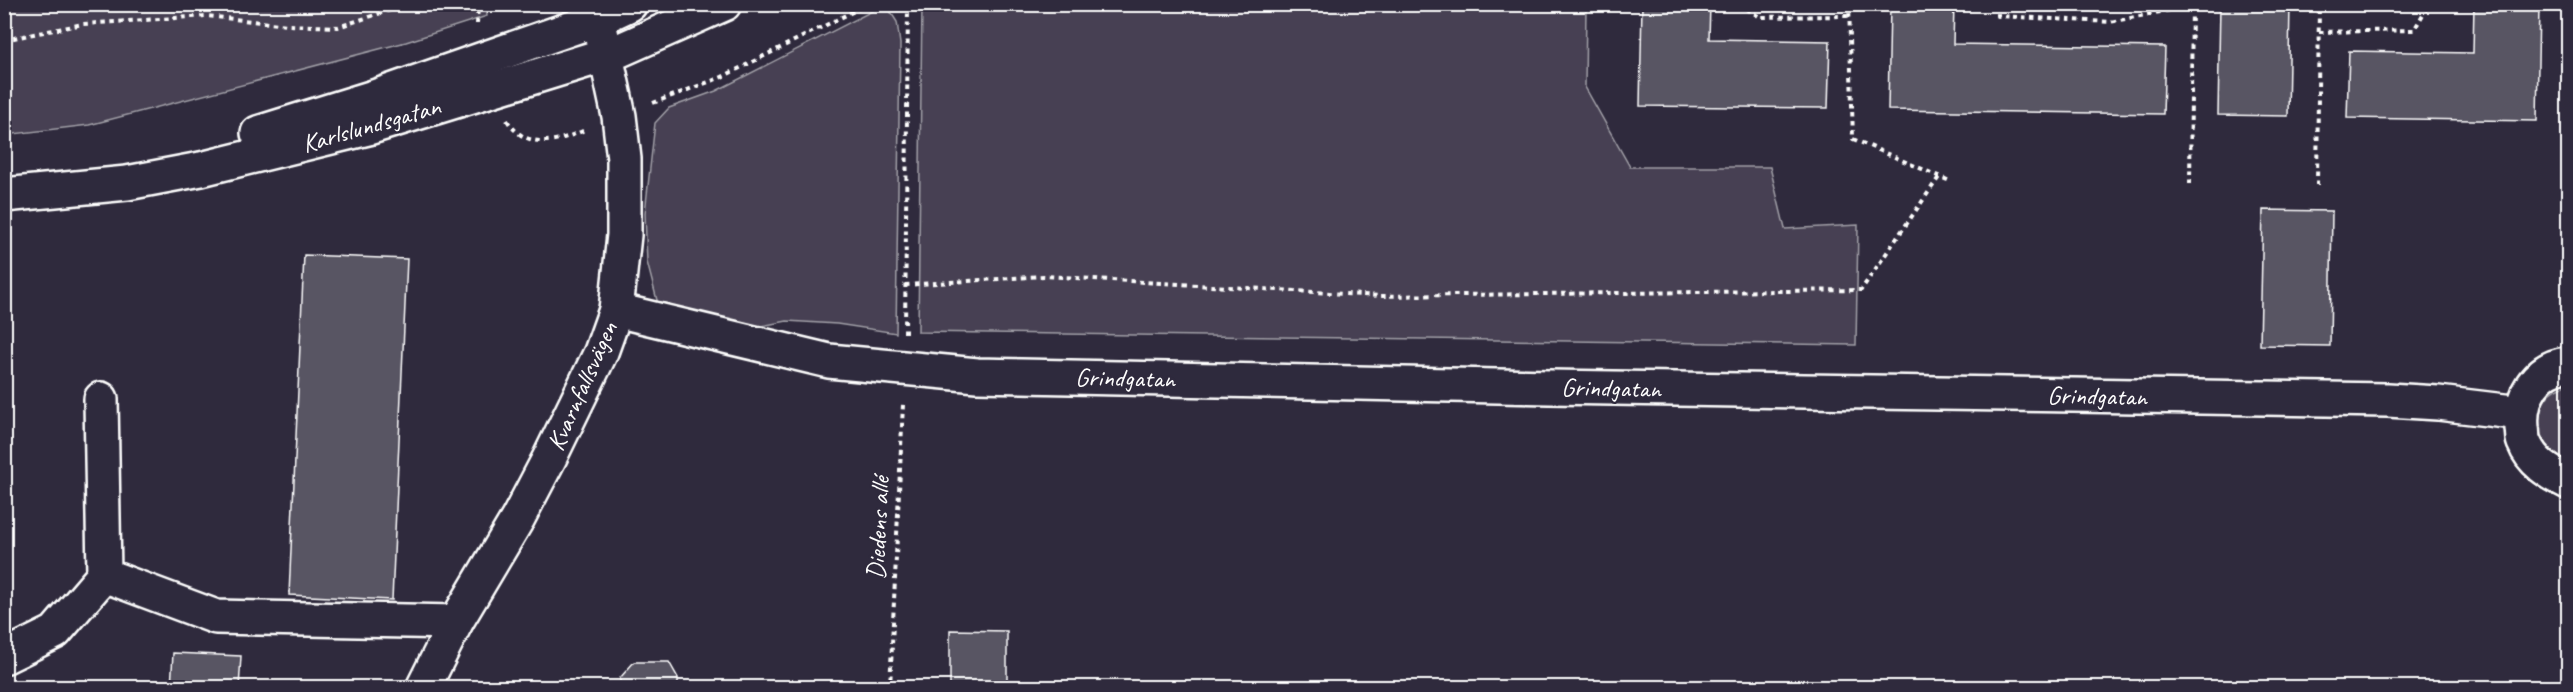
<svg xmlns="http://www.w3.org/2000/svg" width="2573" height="692" viewBox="0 0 2573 692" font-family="Caveat,sans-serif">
<rect width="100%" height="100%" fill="#2f2a3d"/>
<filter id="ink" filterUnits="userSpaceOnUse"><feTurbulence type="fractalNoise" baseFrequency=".0167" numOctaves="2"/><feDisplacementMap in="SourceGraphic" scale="12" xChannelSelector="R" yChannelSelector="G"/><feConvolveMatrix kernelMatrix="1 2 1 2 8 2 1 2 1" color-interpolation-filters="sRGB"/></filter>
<g filter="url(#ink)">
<g fill="#464152" stroke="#a2a0a8" stroke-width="1.5">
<path d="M486 5 487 16 406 42 89 125 5 135V5Z"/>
<path d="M922 5H1586L1585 87 1630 167H1770L1785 229 1858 225 1856 345 918 332Z"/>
<path d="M874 10 890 11 897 22 900 44 896 333 837 324 787 321 756 327 658 304 647 262 645 213 655 123 669 108 716 91Z"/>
<path d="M2568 385V461C2528 448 2530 392 2568 385Z"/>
</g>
<g fill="#595564" stroke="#fff" stroke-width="1.5">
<path d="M1642 4H1710L1709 39 1830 41 1828 108 1640 106Z"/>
<path d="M1890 4H1954L1953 44 2165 47 2163 114 1888 110Z"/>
<path d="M2220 4H2290L2288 116 2218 115Z"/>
<path d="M2474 4H2539L2537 121 2347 118 2349 51 2473 53Z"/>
<path d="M2263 210 2332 211 2330 346 2260 345Z"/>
<path d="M304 255 407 259 392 600 289 595Z"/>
<path d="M950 630 1007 631V688H950Z"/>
<path d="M173 653 241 656 239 688H171Z"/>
<path d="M634 662H669L678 678V688H620V678Z"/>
</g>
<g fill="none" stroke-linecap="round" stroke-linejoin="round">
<defs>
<g id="minor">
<path d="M616 310 829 361 977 375 1550 387 2388 400 2438 403 2521 413"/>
<path d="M2568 364C2536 367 2519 398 2522 428 2523 433 2522 439 2524 442 2532 463 2550 473 2568 482"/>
<path d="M101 399 104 575 216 617 456 622"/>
<path d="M4 657 55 632 104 575"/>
<path d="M423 688 456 622 518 518 550 457 601 352 616 310 624 235V159L619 116 595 4"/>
</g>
<g id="major">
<path d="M258 133 374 97 598 19 630 4"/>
<path d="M4 195 127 183 201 169 368 128 618 51 724 4"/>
</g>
</defs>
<use href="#minor" stroke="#fff" stroke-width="38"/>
<use href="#major" stroke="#fff" stroke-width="38"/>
<g stroke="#fff" stroke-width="4" stroke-dasharray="4.5 4.5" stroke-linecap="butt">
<path d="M1739 4 1760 17 1849 16"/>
<path d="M1849 4 1853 139 1952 182"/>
<path d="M1998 4V16L2110 22 2170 10 2175 4"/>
<path d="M477 24 478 4"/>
<path d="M2319 32 2414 30 2429 4"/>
<path d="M4 40 83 24 206 16 288 25 338 27 409 4"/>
<path d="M653 103 722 77 868 4"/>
<path d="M507 120C526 151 557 142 585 130"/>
<path d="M2190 184 2192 4"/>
<path d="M2317 185 2319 4"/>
<path d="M905 285 1044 276 1380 296 1861 290 1939 177"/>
<path d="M905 333 908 4"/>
<path d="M890 688 903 404"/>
</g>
<use href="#minor" stroke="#2f2a3d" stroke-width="33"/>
<use href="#major" stroke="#2f2a3d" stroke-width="33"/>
</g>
</g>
<g text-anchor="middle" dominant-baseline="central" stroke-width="4.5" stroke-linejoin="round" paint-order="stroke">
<g font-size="26" fill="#fff" stroke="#2f2a3d">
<text transform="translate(371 125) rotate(-16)">Karlslundsgatan</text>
<text transform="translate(1125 378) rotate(1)">Grindgatan</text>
<text transform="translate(582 386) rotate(-66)">Kvarnfallsvägen</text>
<text transform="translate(1611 388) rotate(1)">Grindgatan</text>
<text transform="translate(2097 396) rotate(1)">Grindgatan</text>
<text transform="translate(878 528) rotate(-87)">Diedens allé</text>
</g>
</g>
<rect width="2573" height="692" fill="none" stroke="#2f2a3d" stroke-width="24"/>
<rect x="12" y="12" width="2549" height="668" fill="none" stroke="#fff" stroke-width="2" filter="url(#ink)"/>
</svg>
